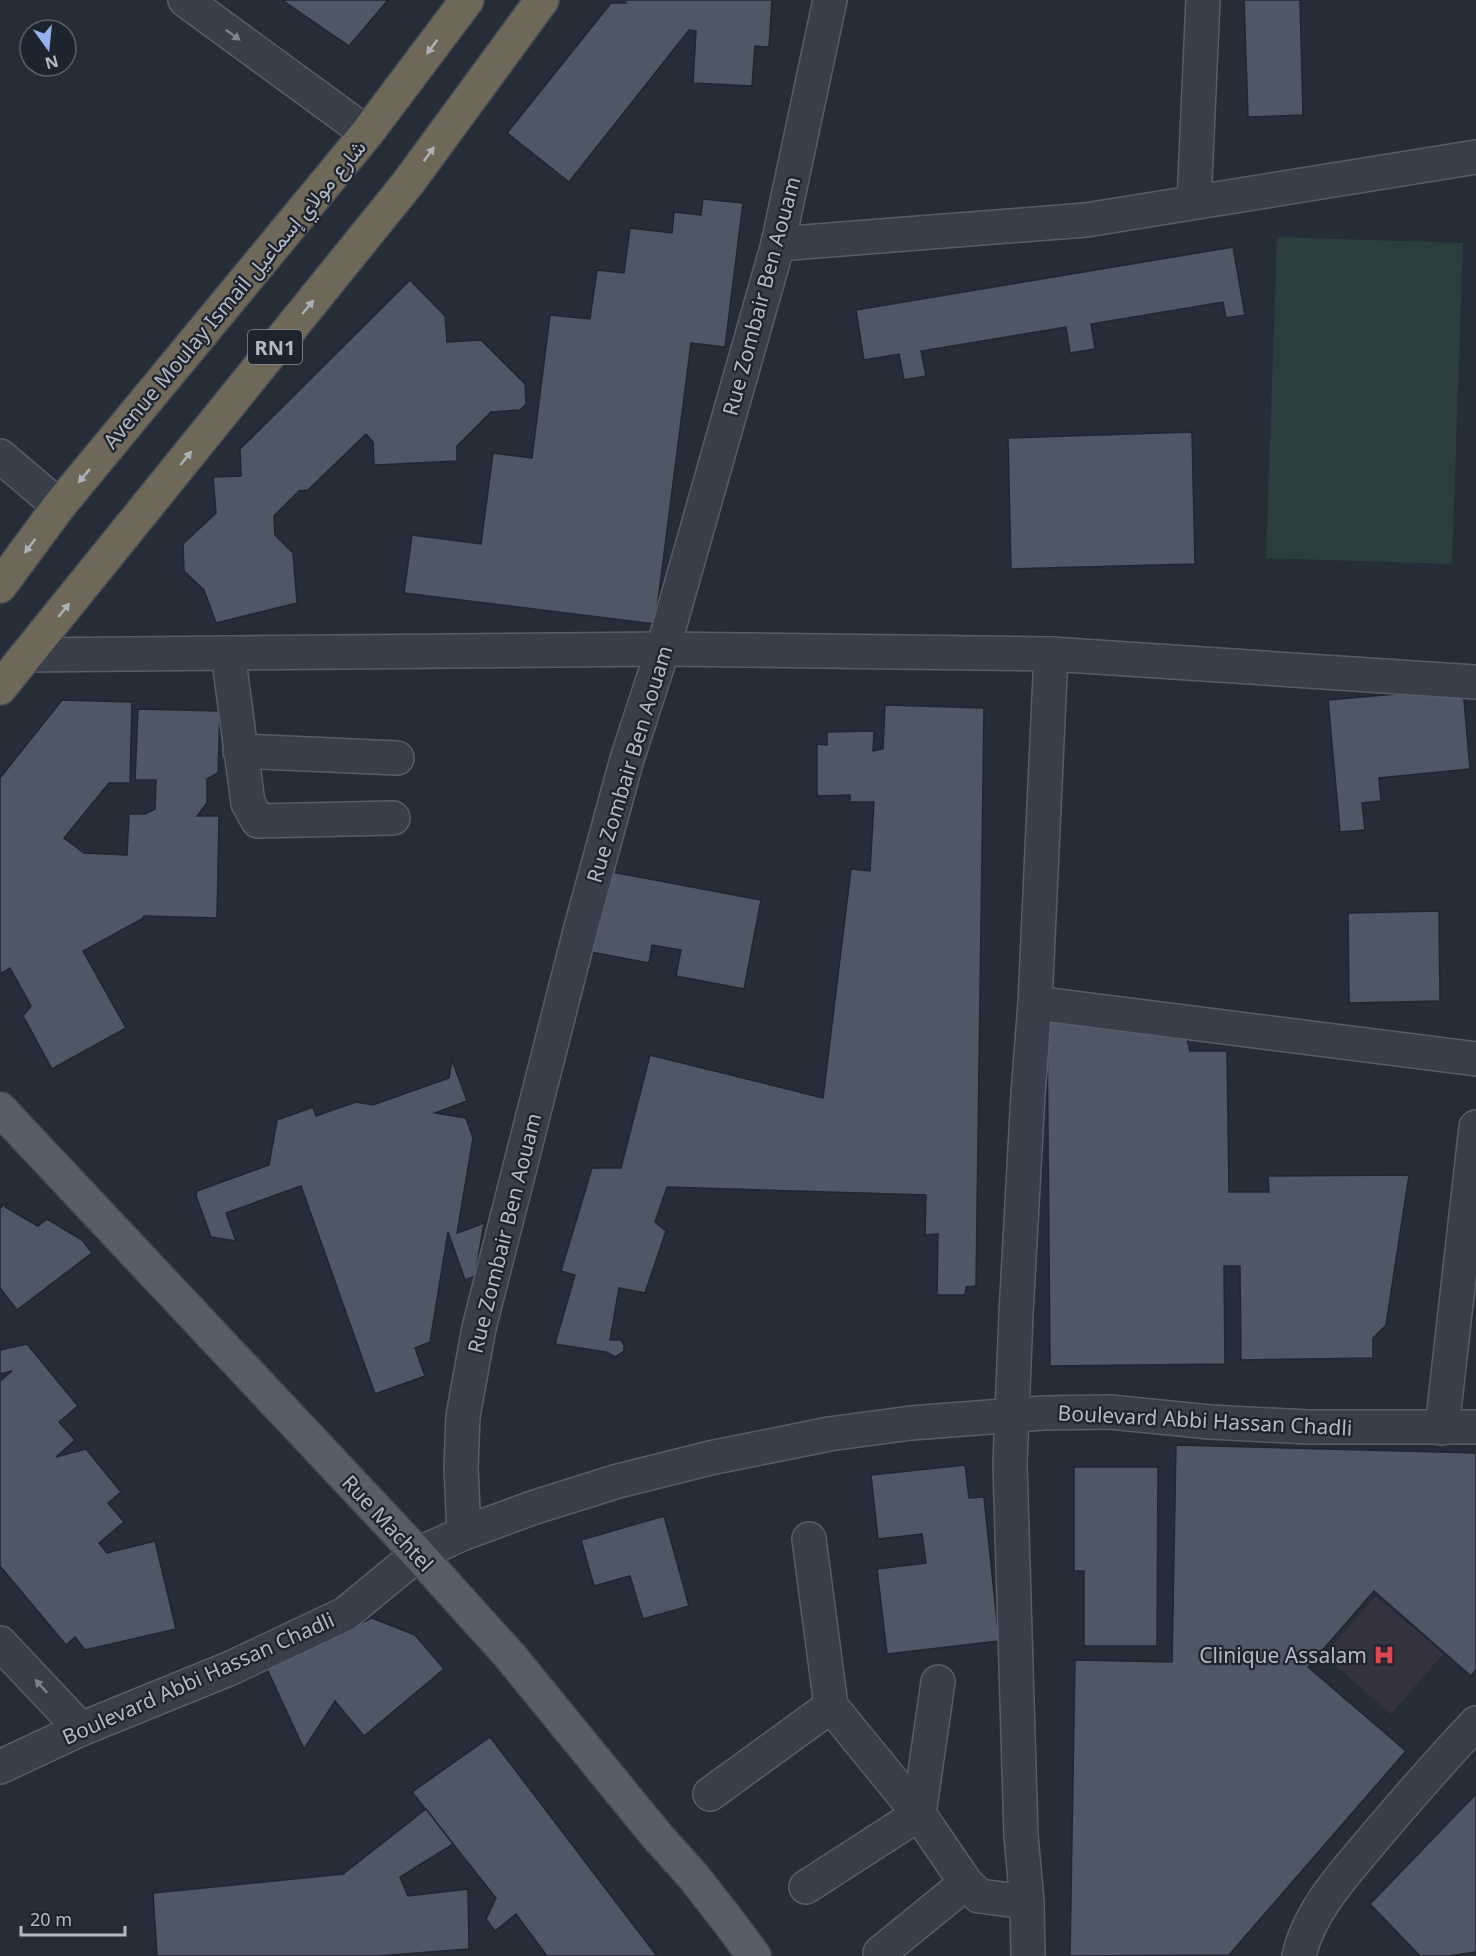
<svg xmlns="http://www.w3.org/2000/svg" width="1476" height="1956" viewBox="0 0 1476 1956" font-family="'Noto Sans',Vazirmatn,sans-serif">
<rect width="100%" height="100%" fill="#252d39"/>
<path fill="#35333f" d="M1376 1596 1443 1654 1391 1714 1324 1655Z"/>
<path fill="#2b3d3f" d="M1277 237 1463 243 1452 564 1266 558Z"/>
<g fill="#4e5765" stroke="#202631" stroke-width="1.5">
<path d="M282 0H388L349 46Z"/>
<path d="M622 0H772L769 47 755 46 752 86 693 83 696 31 689 30 569 182 507 133 611 3H626Z"/>
<path d="M1244 0H1300L1303 115 1248 117Z"/>
<path d="M703 199 743 203 725 347 691 343 655 624 404 593 412 535 481 544 493 453 532 458 550 315 590 319 597 270 624 273 630 228 672 233 674 212 701 215Z"/>
<path d="M1233 247 1245 315 1226 318 1223 302 1091 324 1095 349 1070 353 1066 327 921 351 926 376 904 380 899 354 864 360 856 310Z"/>
<path d="M410 280 445 316 447 342 481 340 525 384 526 404 520 410 491 412 457 446V461L376 465 374 464 373 442 366 434 308 490 299 491 274 516 275 535 293 553 297 603 216 623 204 590 184 571 183 544 216 513 213 477 241 476 240 449Z"/>
<path d="M1192 432 1195 564 1011 569 1008 438Z"/>
<path d="M1463 688 1470 769 1379 778 1381 801 1362 803 1365 830 1340 832 1328 700Z"/>
<path d="M62 700 132 702 130 783H109L64 838 84 853 127 855 129 814H145L155 809 156 780H135L138 709 220 711 218 773 207 779V803L197 816H219L217 918 144 916 142 919 83 951 126 1028 52 1069 23 1016 31 1006 10 968 0 974V778Z"/>
<path d="M885 705 984 708 976 1286 966 1287 965 1295H937L938 1234 925 1235 926 1195 667 1187 655 1222 666 1231 645 1293 619 1288 610 1340H621L624 1345V1351L615 1357 606 1352 555 1344 575 1275 561 1271 592 1168H621L650 1055 823 1098 851 869 870 871 874 802H850V795L817 796V744L827 745V732L874 731 873 751 883 749Z"/>
<path d="M607 871 761 900 744 989 676 976 681 950 652 945 649 963 591 952Z"/>
<path d="M1439 911 1440 1001 1349 1003 1348 913Z"/>
<path d="M1047 1017 1184 1028 1190 1051H1227L1229 1192H1269L1268 1176 1409 1175 1386 1325 1373 1338V1358L1241 1360 1240 1266H1224L1225 1364 1050 1366Z"/>
<path d="M452 1060 467 1101 435 1113 466 1118 473 1138 457 1233 484 1223 475 1276 465 1280 448 1232 430 1342 415 1348 425 1376 375 1394 301 1186 226 1213 236 1241 211 1237 196 1196 197 1191 269 1165 277 1120 313 1107 316 1116 356 1102 373 1105 449 1078Z"/>
<path d="M8 1202 5 1207 38 1226 47 1219 82 1240 92 1253 17 1310 0 1288V1208Z"/>
<path d="M27 1344 78 1406 59 1422 75 1440 56 1457 86 1449 121 1492 108 1503 124 1522 99 1543 107 1553 155 1541 176 1629 85 1650 75 1637 66 1645 0 1566V1381L12 1371 0 1374V1350Z"/>
<path d="M1176 1445 1476 1453V1670L1471 1676 1374 1591 1308 1667 1406 1751 1229 1955 1070 1956 1075 1660 1172 1662Z"/>
<path d="M965 1465 969 1498 984 1497 999 1641 887 1654 877 1569 926 1563 922 1534 878 1539 871 1475Z"/>
<path d="M1074 1467H1158L1157 1646H1084V1571H1074Z"/>
<path d="M664 1516 689 1606 643 1619 630 1576 594 1586 581 1540Z"/>
<path d="M372 1618 415 1635 444 1669 364 1736 335 1701 304 1749 266 1667Z"/>
<path d="M490 1737 657 1956H547L516 1914 495 1931 486 1919 496 1898 412 1792Z"/>
<path d="M1476 1794V1952L1448 1956H1420L1370 1904Z"/>
<path d="M426 1809 453 1844 400 1877 408 1896 468 1889 469 1949 378 1956H157L153 1893 343 1874Z"/>
</g>
<g fill="none" stroke-linecap="round" stroke-linejoin="round">
<defs>
<g id="minor">
<path d="M185 0 367 133"/>
<path d="M1194 202 1203 0"/>
<path d="M778 244 1086 220 1476 157"/>
<path d="M0 456 59 506"/>
<path d="M228 653 248 803 258 821 393 818"/>
<path d="M27 655 663 649 1051 654 1476 682"/>
<path d="M240 751 397 758"/>
<path d="M1035 1003 1476 1059"/>
<path d="M1442 1428 1476 1127"/>
<path d="M464 1533 461 1467 463 1416 479 1328 580 931 627 759 663 649 778 244 830 0"/>
<path d="M809 1539 831 1706"/>
<path d="M0 1643 81 1729"/>
<path d="M0 1767 81 1729 231 1668 345 1614 418 1554 464 1533 532 1508 618 1481 710 1458 829 1434 911 1423 1043 1413 1110 1412 1210 1422 1308 1427H1476"/>
<path d="M710 1794 831 1706 919 1814 966 1883 979 1896 1027 1902"/>
<path d="M806 1887 919 1814 938 1682"/>
<path d="M880 1953 966 1883"/>
<path d="M1028 1956 1027 1902 1021 1836 1010 1464 1016 1314 1028 1094 1035 1003 1051 654"/>
<path d="M1299 1956C1309 1910 1346 1872 1375 1837 1408 1798 1441 1760 1476 1723"/>
</g>
<path id="major" d="M0 1109 418 1554 510 1656 657 1836 693 1876 732 1926 754 1956"/>
<g id="highway">
<path d="M0 586 59 506 367 133 467 0"/>
<path d="M0 688 408 183 542 0"/>
</g>
</defs>
<use href="#minor" stroke="#575d68" stroke-width="36"/>
<use href="#major" stroke="#424853" stroke-width="36"/>
<use href="#highway" stroke="#444a55" stroke-width="36"/>
<use href="#minor" stroke="#393f4a" stroke-width="33"/>
<use href="#major" stroke="#575e6a" stroke-width="33"/>
<use href="#highway" stroke="#6f6757" stroke-width="33"/>
</g>
<defs><path id="oneway-solid" d="M-6-.8H1V-3.2L6.5 0L1 3.2V.8H-6Z" transform="scale(1.5)"/></defs>
<g fill="#7d838e">
<use href="#oneway-solid" transform="translate(233 35) rotate(36)"/>
<use href="#oneway-solid" transform="translate(41 1686) rotate(-133)"/>
</g>
<g fill="#adb2ba">
<use href="#oneway-solid" transform="translate(432 47) rotate(127)"/>
<use href="#oneway-solid" transform="translate(429 154) rotate(-54)"/>
<use href="#oneway-solid" transform="translate(308 307) rotate(-51)"/>
<use href="#oneway-solid" transform="translate(186 458) rotate(-51)"/>
<use href="#oneway-solid" transform="translate(84 476) rotate(130)"/>
<use href="#oneway-solid" transform="translate(30 546) rotate(127)"/>
<use href="#oneway-solid" transform="translate(64 610) rotate(-51)"/>
</g>
<defs>
<symbol id="hospital-bare" viewBox="-9 -9 18 18"><path d="M-5-5h3v3.5h4V-5h3V5h-3V1.5h-4V5h-3Z" fill="#e0444e" stroke="#1e242f" stroke-width="2.5" paint-order="stroke"/></symbol>
</defs>
<g fill-rule="evenodd">
<use href="#hospital-bare" x="1369" y="1640" width="30" height="30"/>
</g>
<g text-anchor="middle" dominant-baseline="central" stroke-width="4.5" stroke-linejoin="round" paint-order="stroke">
<rect fill="#1e242f" stroke="#878d98" stroke-width="1.5" x="248" y="330" width="54" height="34" rx="4.5"/>
<g font-size="20" font-weight="bold" fill="#b4bac5">
<text x="275" y="347">RN1</text>
</g>
<g font-size="21" fill="#b4bac5" stroke="#1e242f">
<text transform="translate(234 294) rotate(-50)">Avenue Moulay Ismail شارع مولاي إسماعيل</text>
<text transform="translate(761 296) rotate(-75)">Rue Zombair Ben Aouam</text>
<text transform="translate(629 764) rotate(-73)">Rue Zombair Ben Aouam</text>
<text transform="translate(504 1233) rotate(-76)">Rue Zombair Ben Aouam</text>
<text transform="translate(1205 1420) rotate(3)">Boulevard Abbi Hassan Chadli</text>
<text transform="translate(388 1523) rotate(47)">Rue Machtel</text>
<text transform="translate(198 1678) rotate(-24)">Boulevard Abbi Hassan Chadli</text>
</g>
<g font-size="21" fill="#b4bac5" stroke="#1e242f" text-anchor="end">
<text x="1367" y="1655">Clinique Assalam</text>
</g>
</g>
<g transform="translate(48 48) rotate(165)"><circle r="28" fill="#1e242f" stroke="#5a606b" stroke-width="1.5"/>
<path d="M0-4.5L10 22L0 15L-10 22Z" fill="#92b1ed"/>
<text y="-9" font-size="16" font-weight="bold" text-anchor="middle" fill="#b4bac5">N</text>
</g>
<path d="M21 1926v9h104v-9" fill="none" stroke="#b4bac5" stroke-width="3"/>
<text x="30" y="1926" font-size="18" fill="#b4bac5" stroke="#1e242f" stroke-width="4.5" paint-order="stroke">20 m</text>
</svg>
